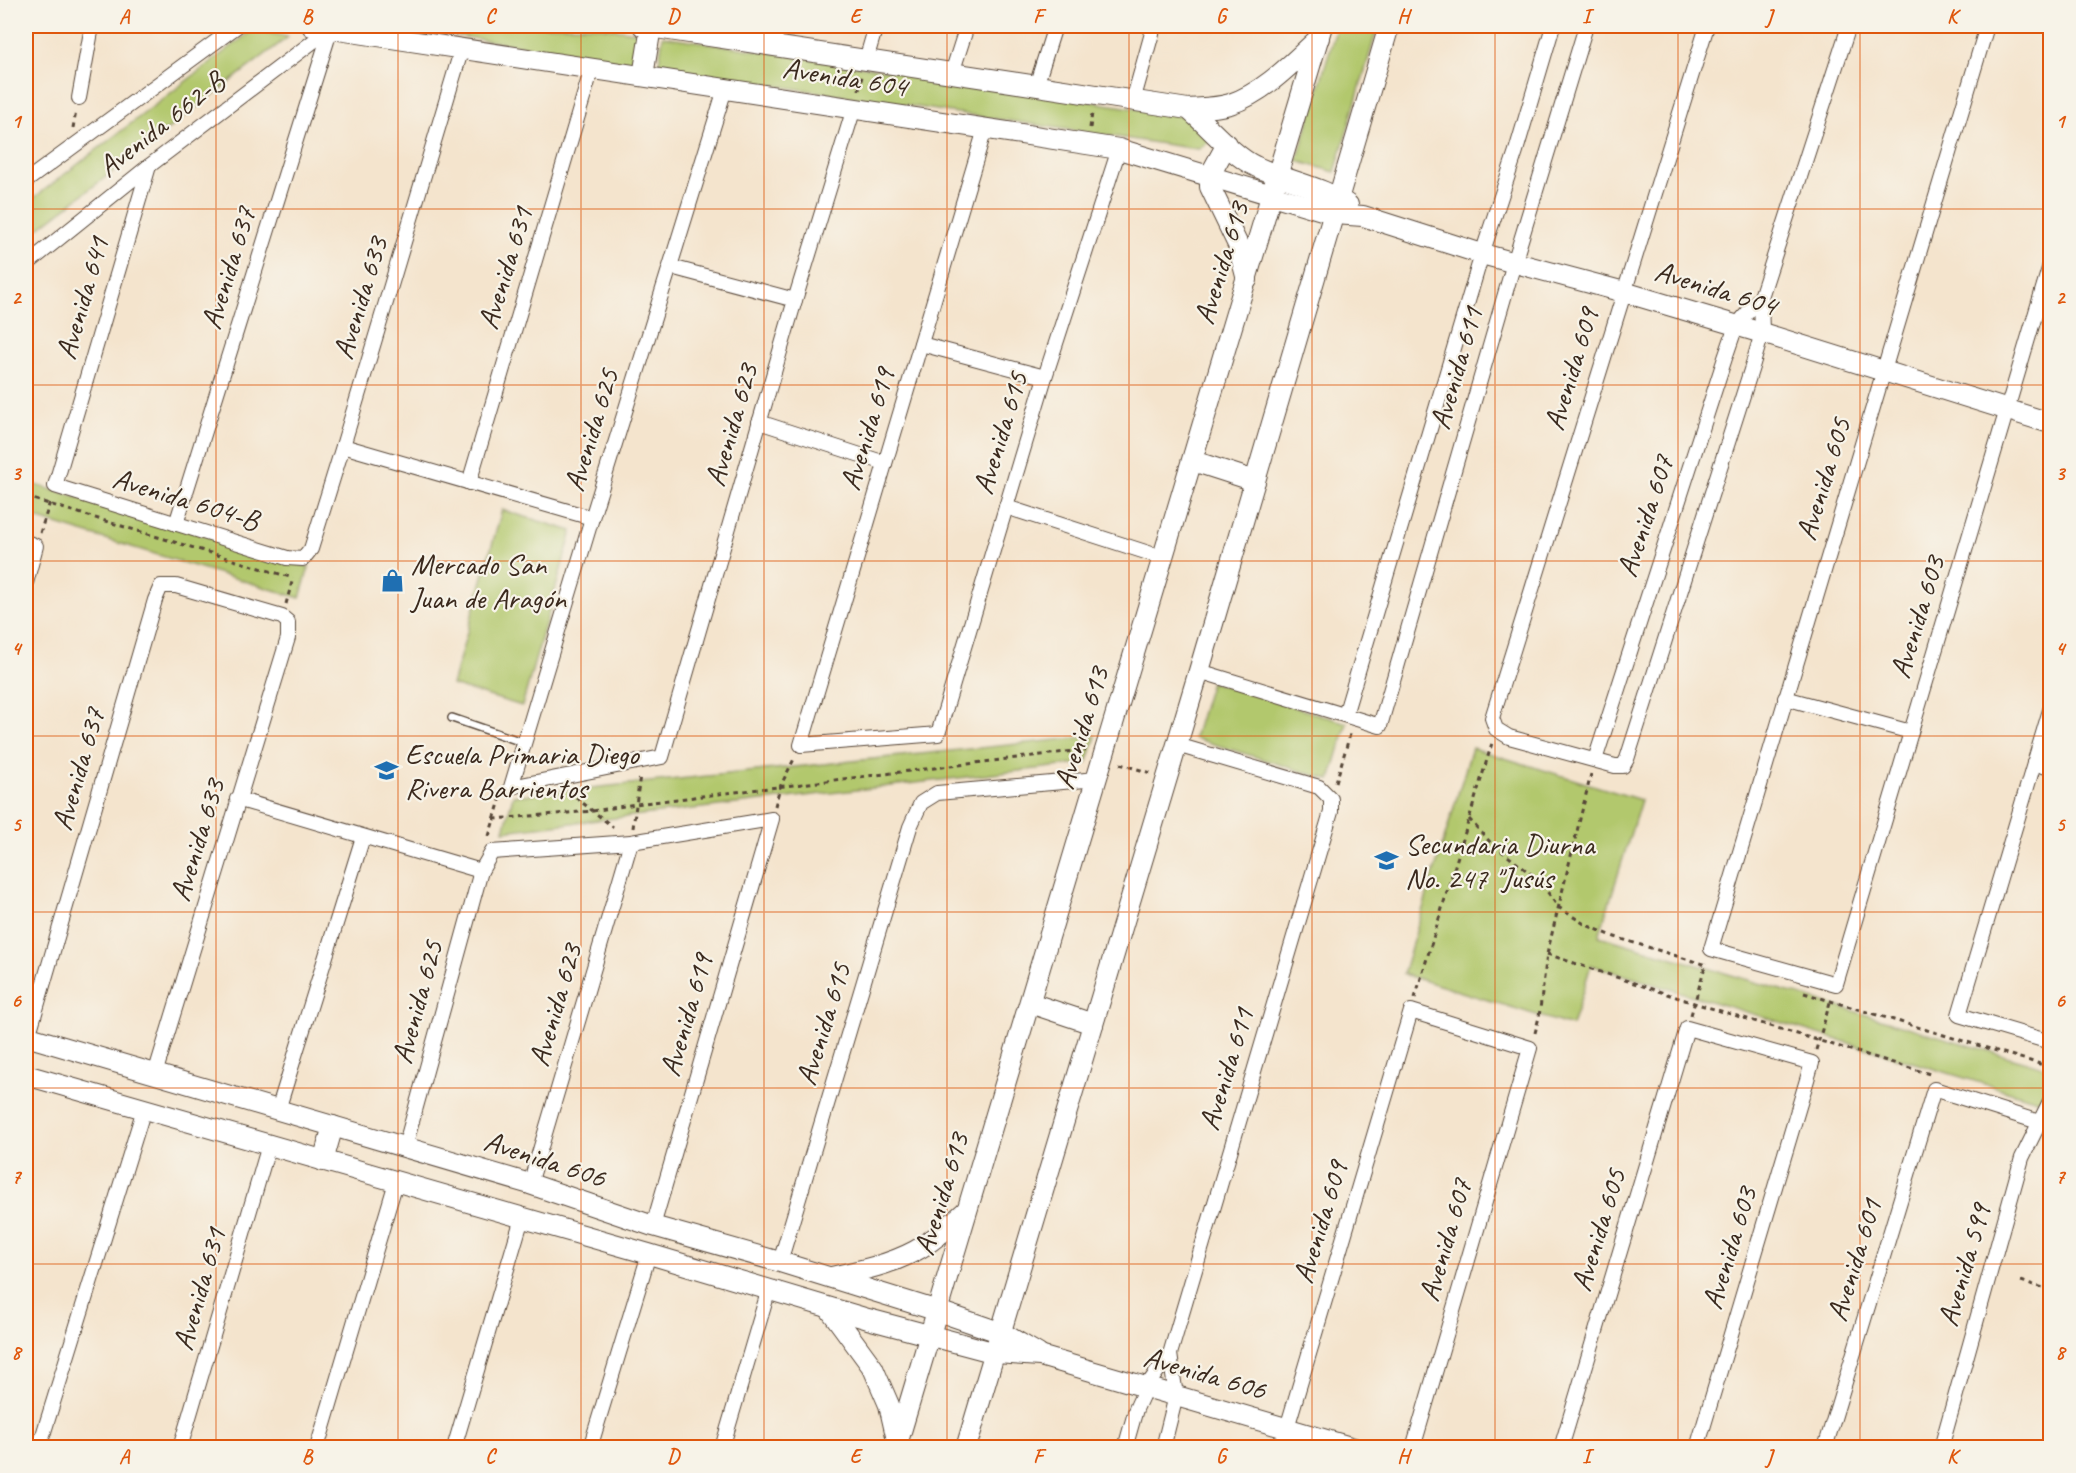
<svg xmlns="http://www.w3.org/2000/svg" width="2076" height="1473" viewBox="0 0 2076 1473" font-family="Caveat,sans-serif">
<rect width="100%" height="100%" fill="#f7f3e8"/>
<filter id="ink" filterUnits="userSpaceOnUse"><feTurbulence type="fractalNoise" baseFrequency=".0167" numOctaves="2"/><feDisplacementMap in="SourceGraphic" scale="12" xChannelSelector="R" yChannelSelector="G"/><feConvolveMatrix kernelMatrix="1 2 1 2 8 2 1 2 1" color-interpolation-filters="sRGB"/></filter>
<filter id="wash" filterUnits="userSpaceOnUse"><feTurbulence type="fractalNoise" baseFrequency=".008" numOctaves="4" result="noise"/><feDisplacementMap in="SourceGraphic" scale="24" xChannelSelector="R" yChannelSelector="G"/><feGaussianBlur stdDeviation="1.35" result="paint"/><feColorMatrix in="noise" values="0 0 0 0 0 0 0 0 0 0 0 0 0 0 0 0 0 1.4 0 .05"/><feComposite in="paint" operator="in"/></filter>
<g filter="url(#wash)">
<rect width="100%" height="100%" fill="#f4e4cd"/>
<g fill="#b2c86d" stroke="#767946" stroke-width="1.5">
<path d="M399 26H593L642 33 637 65Z"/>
<path d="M1337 26H1378L1335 172 1297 161Z"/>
<path d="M254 29 288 37 26 238V204Z"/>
<path d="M663 36 1190 117 1211 140 1199 149 1190 148 658 68Z"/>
<path d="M26 482 309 567 300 598 26 515Z"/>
<path d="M502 510 572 531 522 706 452 685Z"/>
<path d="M1211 682 1347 723 1330 780 1194 738Z"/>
<path d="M1096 736 1087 763 504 831 513 796Z"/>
<path d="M1472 748 1641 800 1599 936 2050 1069V1079L2044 1102 1591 965 1572 1026 1403 974Z"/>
</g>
</g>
<g filter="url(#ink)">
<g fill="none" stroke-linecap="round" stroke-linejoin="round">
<defs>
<path id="lane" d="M452 718 525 743"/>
<g id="street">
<path d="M1707 26 1492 718 1496 729 1509 737 1615 766H1623L1627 759 1752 367 1762 333 1761 297 1849 26"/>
<path d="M1987 26 1711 949 1836 984 2050 265"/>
<path d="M772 46 779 26"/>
<path d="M866 60 876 26"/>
<path d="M952 73 967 26"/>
<path d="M1036 86 1055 26"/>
<path d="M725 89 592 518 511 787 662 757 795 300 854 108"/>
<path d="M79 98 92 26"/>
<path d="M1133 101 1154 26"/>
<path d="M985 129 801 745 938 734 1045 377 1119 149"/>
<path d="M149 166 55 486 287 558 303 559 311 549 343 446 462 48"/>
<path d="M26 181 237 26"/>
<path d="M26 265 149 166 331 28"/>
<path d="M671 267 795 300"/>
<path d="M921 344 1045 377"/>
<path d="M759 422 885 463"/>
<path d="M343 446 592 518"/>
<path d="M469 483 592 68"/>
<path d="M1006 507 1164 558"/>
<path d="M176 524 331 28"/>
<path d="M26 542 36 546 26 583"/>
<path d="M1199 671 1380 726 1514 263 1586 26"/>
<path d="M1785 698 1911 732"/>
<path d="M2050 710 1959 1015 2050 1042"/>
<path d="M1345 715 1482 254 1516 151 1553 26"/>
<path d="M1595 760 1725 358 1736 326 1761 297"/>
<path d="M2034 763 2050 768"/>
<path d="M237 799 481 871"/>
<path d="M28 1037 155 600 161 586H176L282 617 288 622V638L155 1074"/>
<path d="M278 1110 363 837"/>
<path d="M405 1147 481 871 492 852 631 842 772 819 653 1226"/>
<path d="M530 1184 631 842"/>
<path d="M780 1262 910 827 921 803 937 793 1097 779"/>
<path d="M39 1448 144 1109"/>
<path d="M180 1448 269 1145"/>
<path d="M317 1448 396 1182"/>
<path d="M454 1448 522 1218"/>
<path d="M590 1448 649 1254"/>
<path d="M722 1448 769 1289"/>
<path d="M1125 1448 1136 1409 1146 1387 1170 1354 1331 812V799L1319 787 1177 745"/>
<path d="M1163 1448 1176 1396 1170 1354"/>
<path d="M1281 1448 1411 1011 1530 1048 1413 1448"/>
<path d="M1561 1448 1687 1028 1812 1063 1697 1448"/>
<path d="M1825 1448 1934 1089 2039 1122"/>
<path d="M1941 1448 2022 1158 2050 1101"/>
</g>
<g id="secondary">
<path d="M312 26 1119 149 1335 214 1363 216 1482 254 1624 292 1762 333 2050 423"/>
<path d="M643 26 1188 109C1208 125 1233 156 1255 166 1283 180 1325 187 1348 205"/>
<path d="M643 76 651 27"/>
<path d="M1188 109C1201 108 1217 108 1230 104 1264 93 1293 62 1319 38"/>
<path d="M1227 144 1210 175V187L1238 245 1247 280"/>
<path d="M1193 461 1255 481"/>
<path d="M1030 1003 1093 1024"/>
<path d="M26 1036 530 1184 653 1226 780 1262 938 1311 1002 1333 1038 1354"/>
<path d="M26 1075 649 1254 868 1319 996 1353 1040 1356 1354 1448"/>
<path d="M323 1161 333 1126"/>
<path d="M831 1277C859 1271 889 1265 915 1251 934 1241 950 1225 966 1211"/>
<path d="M829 1308 873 1368 889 1405 897 1440"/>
<path d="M896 1448 1322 26"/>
<path d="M966 1448 1199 671 1389 26"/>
</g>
</defs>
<use href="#lane" stroke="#574638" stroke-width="10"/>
<use href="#street" stroke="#574638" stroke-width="16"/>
<use href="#secondary" stroke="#574638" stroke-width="22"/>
<g stroke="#574638" stroke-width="3" stroke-dasharray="4.5 4.5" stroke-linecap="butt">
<path d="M859 90 862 76"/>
<path d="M73 128 76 111"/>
<path d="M1090 128 1092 113"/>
<path d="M26 497 293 578"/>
<path d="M40 533 50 502"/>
<path d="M286 604 293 578"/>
<path d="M1120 764 1151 773"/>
<path d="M1336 782 1351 731"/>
<path d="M569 792 613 827"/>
<path d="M775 806 780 787 795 757"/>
<path d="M494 819 593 811 636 804 1083 750 1086 751"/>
<path d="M1469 819 1491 843 1540 881 1558 907 1586 925 1615 937 1706 965"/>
<path d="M633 828 640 775"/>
<path d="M489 836 501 797"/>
<path d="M1547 954 1694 1003 1930 1074"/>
<path d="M1804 993 2050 1067"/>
<path d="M1415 998 1492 743"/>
<path d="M1691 1015 1706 963"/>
<path d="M1535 1033 1539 1017 1547 954 1591 774"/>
<path d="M1816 1050 1831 999"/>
<path d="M2021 1281 2050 1290"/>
</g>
<use href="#lane" stroke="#fff" stroke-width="7"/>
<use href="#street" stroke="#fff" stroke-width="14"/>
<use href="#secondary" stroke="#fff" stroke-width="20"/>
</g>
</g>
<path fill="none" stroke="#df570d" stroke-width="1.5" stroke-opacity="0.55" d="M216 26V1448M398 26V1448M581 26V1448M764 26V1448M947 26V1448M1129 26V1448M1312 26V1448M1495 26V1448M1678 26V1448M1860 26V1448M26 209H2050M26 385H2050M26 561H2050M26 736H2050M26 912H2050M26 1088H2050M26 1264H2050"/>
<defs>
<symbol id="shop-bare" viewBox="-9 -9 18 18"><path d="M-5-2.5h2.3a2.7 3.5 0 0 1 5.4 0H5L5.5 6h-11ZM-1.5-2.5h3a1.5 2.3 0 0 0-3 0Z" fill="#1f6fb2" stroke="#f7f3e8" stroke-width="2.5" paint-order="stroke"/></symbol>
<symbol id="school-bare" viewBox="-9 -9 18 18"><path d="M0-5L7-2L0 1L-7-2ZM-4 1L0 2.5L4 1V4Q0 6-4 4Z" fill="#1f6fb2" stroke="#f7f3e8" stroke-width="2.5" paint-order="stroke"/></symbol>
</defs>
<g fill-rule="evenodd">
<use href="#shop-bare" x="376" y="564" width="33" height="33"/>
<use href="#school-bare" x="370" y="754" width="33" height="33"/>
<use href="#school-bare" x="1370" y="844" width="33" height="33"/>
</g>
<g text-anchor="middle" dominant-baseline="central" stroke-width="4.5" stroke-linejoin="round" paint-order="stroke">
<g font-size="30" fill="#3b2a1e" stroke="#f7f3e8">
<text transform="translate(845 77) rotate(9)">Avenida 604</text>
<text transform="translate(161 124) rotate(-38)">Avenida 662-B</text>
<text transform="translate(1221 263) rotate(-73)">Avenida 613</text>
<text transform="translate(228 268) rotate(-73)">Avenida 637</text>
<text transform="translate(505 268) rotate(-73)">Avenida 631</text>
<text transform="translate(1716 288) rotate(17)">Avenida 604</text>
<text transform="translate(82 298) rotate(-74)">Avenida 641</text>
<text transform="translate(360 298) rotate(-73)">Avenida 633</text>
<text transform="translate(1456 368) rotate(-74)">Avenida 611</text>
<text transform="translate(1571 369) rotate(-73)">Avenida 609</text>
<text transform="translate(731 425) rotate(-74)">Avenida 623</text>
<text transform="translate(867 429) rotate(-73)">Avenida 619</text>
<text transform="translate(591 430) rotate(-73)">Avenida 625</text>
<text transform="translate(1000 433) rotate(-73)">Avenida 615</text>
<text transform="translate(1823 479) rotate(-73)">Avenida 605</text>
<text transform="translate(186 499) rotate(17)">Avenida 604-B</text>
<text transform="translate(1645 516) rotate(-72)">Avenida 607</text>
<text transform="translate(1917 617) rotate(-73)">Avenida 603</text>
<text transform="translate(1081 728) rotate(-73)">Avenida 613</text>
<text transform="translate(78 769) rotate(-74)">Avenida 637</text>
<text transform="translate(197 840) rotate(-73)">Avenida 633</text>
<text transform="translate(417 1002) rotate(-75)">Avenida 625</text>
<text transform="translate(555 1005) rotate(-74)">Avenida 623</text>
<text transform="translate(686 1015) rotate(-74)">Avenida 619</text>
<text transform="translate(823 1024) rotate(-73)">Avenida 615</text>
<text transform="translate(1226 1069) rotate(-73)">Avenida 611</text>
<text transform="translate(545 1159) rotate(18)">Avenida 606</text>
<text transform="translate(941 1194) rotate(-73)">Avenida 613</text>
<text transform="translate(1320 1222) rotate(-73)">Avenida 609</text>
<text transform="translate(1598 1230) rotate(-73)">Avenida 605</text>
<text transform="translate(1445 1240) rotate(-74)">Avenida 607</text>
<text transform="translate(1729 1248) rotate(-73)">Avenida 603</text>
<text transform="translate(1854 1260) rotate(-73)">Avenida 601</text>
<text transform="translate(1964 1265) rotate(-74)">Avenida 599</text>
<text transform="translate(199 1289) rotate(-74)">Avenida 631</text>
<text transform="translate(1205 1373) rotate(16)">Avenida 606</text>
</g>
<g font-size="30" fill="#3b2a1e" stroke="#f7f3e8" text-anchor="start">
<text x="411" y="564">Mercado San<tspan x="411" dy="34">Juan de Aragón</tspan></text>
<text x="405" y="754">Escuela Primaria Diego<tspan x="405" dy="34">Rivera Barrientos</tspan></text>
<text x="1405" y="844">Secundaria Diurna<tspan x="1405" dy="34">No. 247 "Jusús</tspan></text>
</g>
</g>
<rect width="2076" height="1473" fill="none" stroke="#f7f3e8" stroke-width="66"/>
<rect x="33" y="33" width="2010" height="1407" fill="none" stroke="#df570d" stroke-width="2"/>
<g font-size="20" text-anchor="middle" font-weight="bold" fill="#df570d">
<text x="124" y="23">A</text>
<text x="307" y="23">B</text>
<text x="490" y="23">C</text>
<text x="673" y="23">D</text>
<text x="855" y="23">E</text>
<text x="1038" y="23">F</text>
<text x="1221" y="23">G</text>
<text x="1403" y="23">H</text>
<text x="1586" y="23">I</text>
<text x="1769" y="23">J</text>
<text x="1952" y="23">K</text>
<text x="16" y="128">1</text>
<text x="2060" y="128">1</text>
<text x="16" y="304">2</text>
<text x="2060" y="304">2</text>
<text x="16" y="480">3</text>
<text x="2060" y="480">3</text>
<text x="16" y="655">4</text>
<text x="2060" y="655">4</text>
<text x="16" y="831">5</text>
<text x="2060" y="831">5</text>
<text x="16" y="1007">6</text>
<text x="2060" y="1007">6</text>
<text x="16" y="1183">7</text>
<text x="2060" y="1183">7</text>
<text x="16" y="1359">8</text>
<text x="2060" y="1359">8</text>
<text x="124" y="1463">A</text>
<text x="307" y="1463">B</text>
<text x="490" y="1463">C</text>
<text x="673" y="1463">D</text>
<text x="855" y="1463">E</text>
<text x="1038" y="1463">F</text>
<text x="1221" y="1463">G</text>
<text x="1403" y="1463">H</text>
<text x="1586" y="1463">I</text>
<text x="1769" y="1463">J</text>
<text x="1952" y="1463">K</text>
</g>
</svg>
